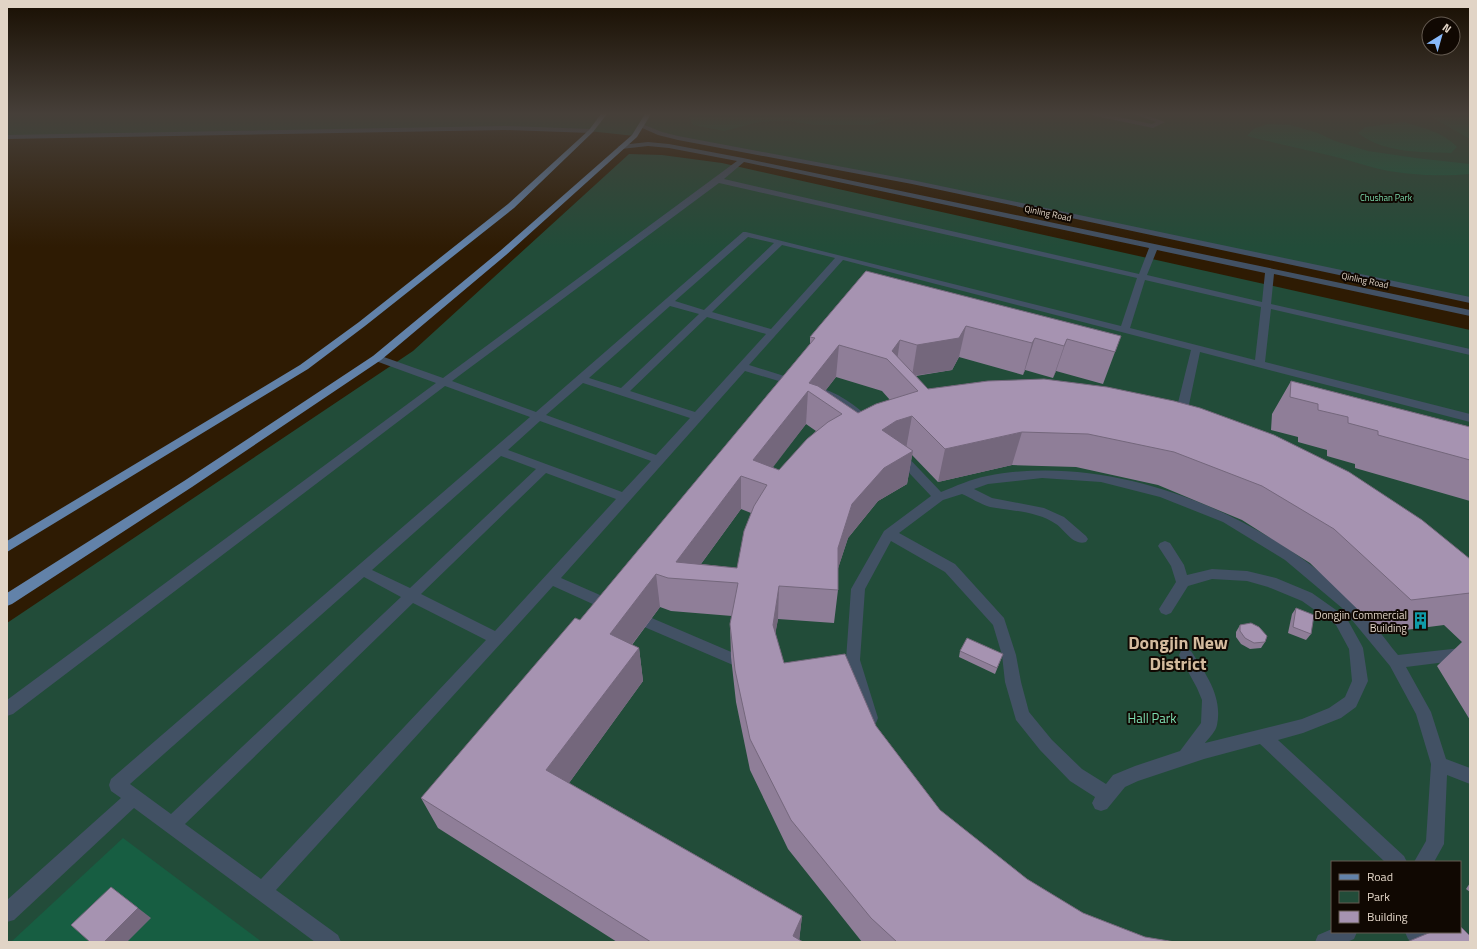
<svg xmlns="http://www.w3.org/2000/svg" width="1477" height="949" viewBox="0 0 1477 949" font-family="'Titillium Web',sans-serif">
<rect width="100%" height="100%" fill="#2e1b03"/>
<g fill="#224c39" fill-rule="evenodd">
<path d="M7 114H1470V300L912 182 678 138 642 126 635 136 579 130 505 128 7 137Z"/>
<path d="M629 154 662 155 722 163 1470 330V942H7V623L413 351ZM1332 862H1460V932H1332Z"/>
</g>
<g fill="#175e42">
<path d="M687 114H904L871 125H814L788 121 759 122 724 131 693 125Z"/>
<path d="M1426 114H1470V139Z"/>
<path d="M1404 122C1423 128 1443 132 1457 147L1451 153C1420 152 1383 153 1358 133L1365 127Z"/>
<path d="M1268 124 1291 125 1318 133 1335 141 1368 151 1416 158 1470 164V174C1442 177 1403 175 1375 168 1363 165 1352 161 1340 158 1309 150 1278 144 1247 136L1253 129Z"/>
<path d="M123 838 262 942H11Z"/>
</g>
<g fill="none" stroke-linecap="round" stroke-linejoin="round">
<g fill="#425164" fill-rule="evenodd">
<path d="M1092 114H1104L1152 124 1156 122 1134 114H1143L1165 122 1153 128 1095 116Z"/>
<path d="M642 124 662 132 678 136 912 180 1470 297V303L912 184 678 140 658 135 640 127V125Z"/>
<path d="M505 126 591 129 594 131 591 133 505 130 7 139V135Z"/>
<path d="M648 142 669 144 743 158 1470 310V316L1274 274 1271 304 1470 349V355L1271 309 1265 362 1470 414V422L1200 352 1186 419 1184 421H1176L1174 419 1191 350 843 260 749 365 800 381 801 383 800 385H792L745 371 561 578 616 602 618 606 616 610 611 612 606 610 553 586 276 890 338 935 341 942H315L134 808 14 920 7 922V900L121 798 111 791 109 785 111 779 530 417 445 386 13 714 7 716V700L436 383 373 360 372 358 373 356H381L443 378 737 161 669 148 648 146 621 149 618 147 621 145ZM744 162 1149 248 1139 274 724 179ZM719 183 1137 278 1121 326 746 232H743L536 412 452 381ZM748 237 774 243 704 310 675 301ZM782 245 835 258 771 329 712 312ZM1157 250 1265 273 1262 302 1147 275ZM1145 280 1261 307 1255 360 1130 328ZM670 306 699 314 621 388 589 378ZM707 317 766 334 695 412 630 391ZM583 383 690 418 656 455 546 415ZM540 421 651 461 622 492 508 450ZM501 456 536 469 410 588 372 570ZM546 473 616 499 495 631 421 594ZM364 577 401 597 171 814 130 784ZM413 603 486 640 261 879 185 824Z"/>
<path d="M814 386C838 392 856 405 873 422L875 425 873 428H865C849 411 832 399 810 391L809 389Z"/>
<path d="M899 451 903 452 941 492C956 486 971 479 987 476 1112 451 1262 513 1352 600 1369 616 1383 637 1398 655L1470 647V659L1406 667 1431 712 1446 759 1470 768V784L1447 775 1444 844 1434 862H1414L1426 841 1431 764 1416 714 1390 666 1342 608 1285 560 1223 522 1160 497 1101 482 1042 478 988 484 974 489 992 498 1044 508 1064 517 1086 536 1088 539 1086 542C1073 546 1065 530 1056 524 1037 511 1011 511 990 507 980 504 971 498 962 494L943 500 899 533 955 564 1004 618 1016 655 1021 682 1029 712 1052 740 1082 769 1106 784 1113 775 1135 766 1180 751 1201 723 1202 700 1197 688 1179 655 1181 651 1186 649 1191 651C1205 673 1223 696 1217 725 1216 731 1209 738 1205 743L1302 719 1329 708 1345 697 1352 681 1349 649 1336 625 1302 601 1268 587 1247 581 1212 579 1188 586 1171 613 1166 615 1161 613 1159 609 1176 582 1171 566 1158 546 1160 543 1165 541 1170 543 1184 565 1187 575 1212 569 1247 571 1276 578 1312 593 1346 617 1361 644 1363 648 1368 681 1356 707 1341 718 1303 733 1278 740 1404 856 1407 862H1385L1260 744 1204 759 1138 781 1125 787 1107 809 1101 811 1095 809 1092 803 1095 797 1070 781 1040 750 1016 720 1005 682 1002 655 993 625 945 572 891 541 865 589 860 660 878 718 876 723 870 725 864 723 846 660 851 589 884 531 931 496 895 458 893 455 895 452Z"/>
<path d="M633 610 750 660 752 664 750 668 745 670 740 668 628 620 626 616 628 612Z"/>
<path d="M1332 929V932H1357L1354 939 1347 942H1315L1318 935Z"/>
<path d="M1405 932C1419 932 1431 928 1437 942H1412L1408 939Z"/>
</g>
<g fill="#6282a9" fill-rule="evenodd">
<path d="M601 114H607L593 132 514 208 365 326 308 369 7 552V541L300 365 359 322 508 204 589 130Z"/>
<path d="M645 114H651L637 137 506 255 381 360 192 487 12 604 7 606V593L184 481 373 356 500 251 632 135Z"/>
</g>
</g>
<g fill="#8f7e98" fill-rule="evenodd">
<path d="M866 271 1115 352 1103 384 1056 371 1053 378 1025 370 1023 375 959 357 952 370 916 376 928 389 988 381 1470 559V720L1437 666 1462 642 1444 625 1382 633 1310 563 1242 520 1158 485 1076 467 1012 465 938 482 912 455 907 484 878 501 848 538 838 568V590L834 623 778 619 775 634 784 663 876 726 940 810 1027 879 1083 913 1145 937 1175 942H862L788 849 750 770 736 702 731 657 730 624 732 616 671 611 660 607 632 645 639 648 643 681 569 783 802 916 799 940 803 942H617L438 828 421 798 580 620 810 344V337ZM836 377 882 391 890 400 858 413 825 391ZM806 424 816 431 779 470 772 467ZM741 509 751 513 737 568 701 564Z"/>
<path d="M1291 381 1470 427V501L1355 468V464L1327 456V450L1298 442V437L1271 430 1272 414Z"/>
<path d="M1296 608 1311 634 1306 640 1288 633 1292 614Z"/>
<path d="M1240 625 1265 642 1261 648 1250 649 1241 644 1236 637V632Z"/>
<path d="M960 651 1003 654 995 674 959 657Z"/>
<path d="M1470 883V892L1466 889Z"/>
</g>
<g fill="#74677c">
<path d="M966 326 959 357 952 370 912 376 917 345Z"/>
<path d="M1035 338 1025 370 1023 375 1032 343Z"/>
<path d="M1067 339 1056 371 1053 378 1064 346Z"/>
<path d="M900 340 896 368 892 351Z"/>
<path d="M839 345 836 377 819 399 809 383Z"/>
<path d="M808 391 806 424 761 483 753 460Z"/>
<path d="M912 416 906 449 882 430 896 421Z"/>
<path d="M1022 432 1012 465 938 482 945 449Z"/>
<path d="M913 451 907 484 878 501 848 538 834 581 838 548 852 504 884 468Z"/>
<path d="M741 476V509L690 579 676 562Z"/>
<path d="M656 574 660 607 615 667 610 634Z"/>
<path d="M779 586 778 619 771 658 773 625Z"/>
<path d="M639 648 643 681 556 801 546 770Z"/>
<path d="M111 887 151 918 127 942H104Z"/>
<path d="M802 916 799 942 793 936Z"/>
</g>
<g fill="#a693b1" stroke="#74677c" fill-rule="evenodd">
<path d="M866 271 1121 336 1115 352 1067 339 1064 346 1035 338 1032 343 966 326 959 338 917 345 900 340 892 351 928 389 988 381 1044 379 1107 387 1174 401 1200 408 1274 435 1349 472 1422 520 1470 559V593L1411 600 1334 529 1262 486 1174 452 1088 434 1022 432 945 449 912 416 896 421 882 430 913 451 884 468 852 504 838 548V590L779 586 773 625 784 663 845 654 876 726 940 810 1027 879 1083 913 1145 937 1175 942H897L871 918 791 820 750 739 735 670 730 624 738 583 668 578 656 574 610 634 639 648 546 770 802 916 793 936 803 942H651L421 798 575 618 580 620 815 338 810 337ZM839 345 887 359 918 391 876 404 858 413 818 386 809 383ZM808 391 842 414 828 422 807 439 779 470 753 460ZM741 476 767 485 754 506 744 531 737 568 676 562Z"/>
<path d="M1291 381 1470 427V460L1378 435V431L1348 423V417L1318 410V404L1290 397Z"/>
<path d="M1296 608 1314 615 1311 634 1293 627Z"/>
<path d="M1251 623 1259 627 1267 636 1265 642 1254 643 1245 638 1240 631V625Z"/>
<path d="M967 638 1003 654 997 668 960 651Z"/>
<path d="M111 887 138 908 104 942H90L71 925Z"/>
<path d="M1460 926 1470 936V942H1407L1431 932H1460Z"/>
</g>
<linearGradient id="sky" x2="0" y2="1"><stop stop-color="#190f02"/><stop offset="0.46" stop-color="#463f39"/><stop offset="1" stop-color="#463f39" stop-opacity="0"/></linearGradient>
<rect width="1477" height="247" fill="url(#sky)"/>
<defs>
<symbol id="building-bare" viewBox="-9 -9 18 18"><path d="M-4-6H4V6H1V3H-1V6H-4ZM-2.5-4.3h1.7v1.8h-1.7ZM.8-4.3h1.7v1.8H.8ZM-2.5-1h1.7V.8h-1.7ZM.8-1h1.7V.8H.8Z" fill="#0f9aa8" stroke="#100802" stroke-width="2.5" paint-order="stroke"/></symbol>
</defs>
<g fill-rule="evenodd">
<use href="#building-bare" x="1408" y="608" width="25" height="25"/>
</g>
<g text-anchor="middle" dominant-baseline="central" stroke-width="4" stroke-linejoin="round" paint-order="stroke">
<g font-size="9" fill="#7ddeb1" stroke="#100802">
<text x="1386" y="197">Chushan Park</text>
</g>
<g font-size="9" fill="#e1d4c6" stroke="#100802">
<text transform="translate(1048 213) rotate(12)">Qinling Road</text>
<text transform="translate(1365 280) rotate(12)">Qinling Road</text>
</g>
<g font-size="11" fill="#e1d4c6" stroke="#100802" text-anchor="end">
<text x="1407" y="615">Dongjin Commercial<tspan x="1407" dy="13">Building</tspan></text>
</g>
<g font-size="13" fill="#7ddeb1" stroke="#100802">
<text x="1152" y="718">Hall Park</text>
</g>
<g font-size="18" font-weight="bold" fill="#d4bb9e" stroke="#100802">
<text x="1178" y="642">Dongjin New<tspan x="1178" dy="21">District</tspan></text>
</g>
</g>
<rect width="1477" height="949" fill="none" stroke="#e1d4c6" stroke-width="16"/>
<rect x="1331" y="861" width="130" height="72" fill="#100802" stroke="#645a50"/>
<rect x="1339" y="874" width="20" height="6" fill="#6282a9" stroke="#645a50"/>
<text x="1367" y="881" font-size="12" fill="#e1d4c6">Road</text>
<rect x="1339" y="891" width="20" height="12" fill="#224c39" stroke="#645a50"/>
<text x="1367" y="901" font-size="12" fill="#e1d4c6">Park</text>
<rect x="1339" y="911" width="20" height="12" fill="#a693b1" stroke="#645a50"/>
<text x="1367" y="921" font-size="12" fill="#e1d4c6">Building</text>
<g transform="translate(1441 36) rotate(37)"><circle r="19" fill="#100802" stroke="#645a50"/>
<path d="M0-3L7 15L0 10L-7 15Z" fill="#88bafc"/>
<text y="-6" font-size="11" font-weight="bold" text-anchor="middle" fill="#e1d4c6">N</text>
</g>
</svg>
